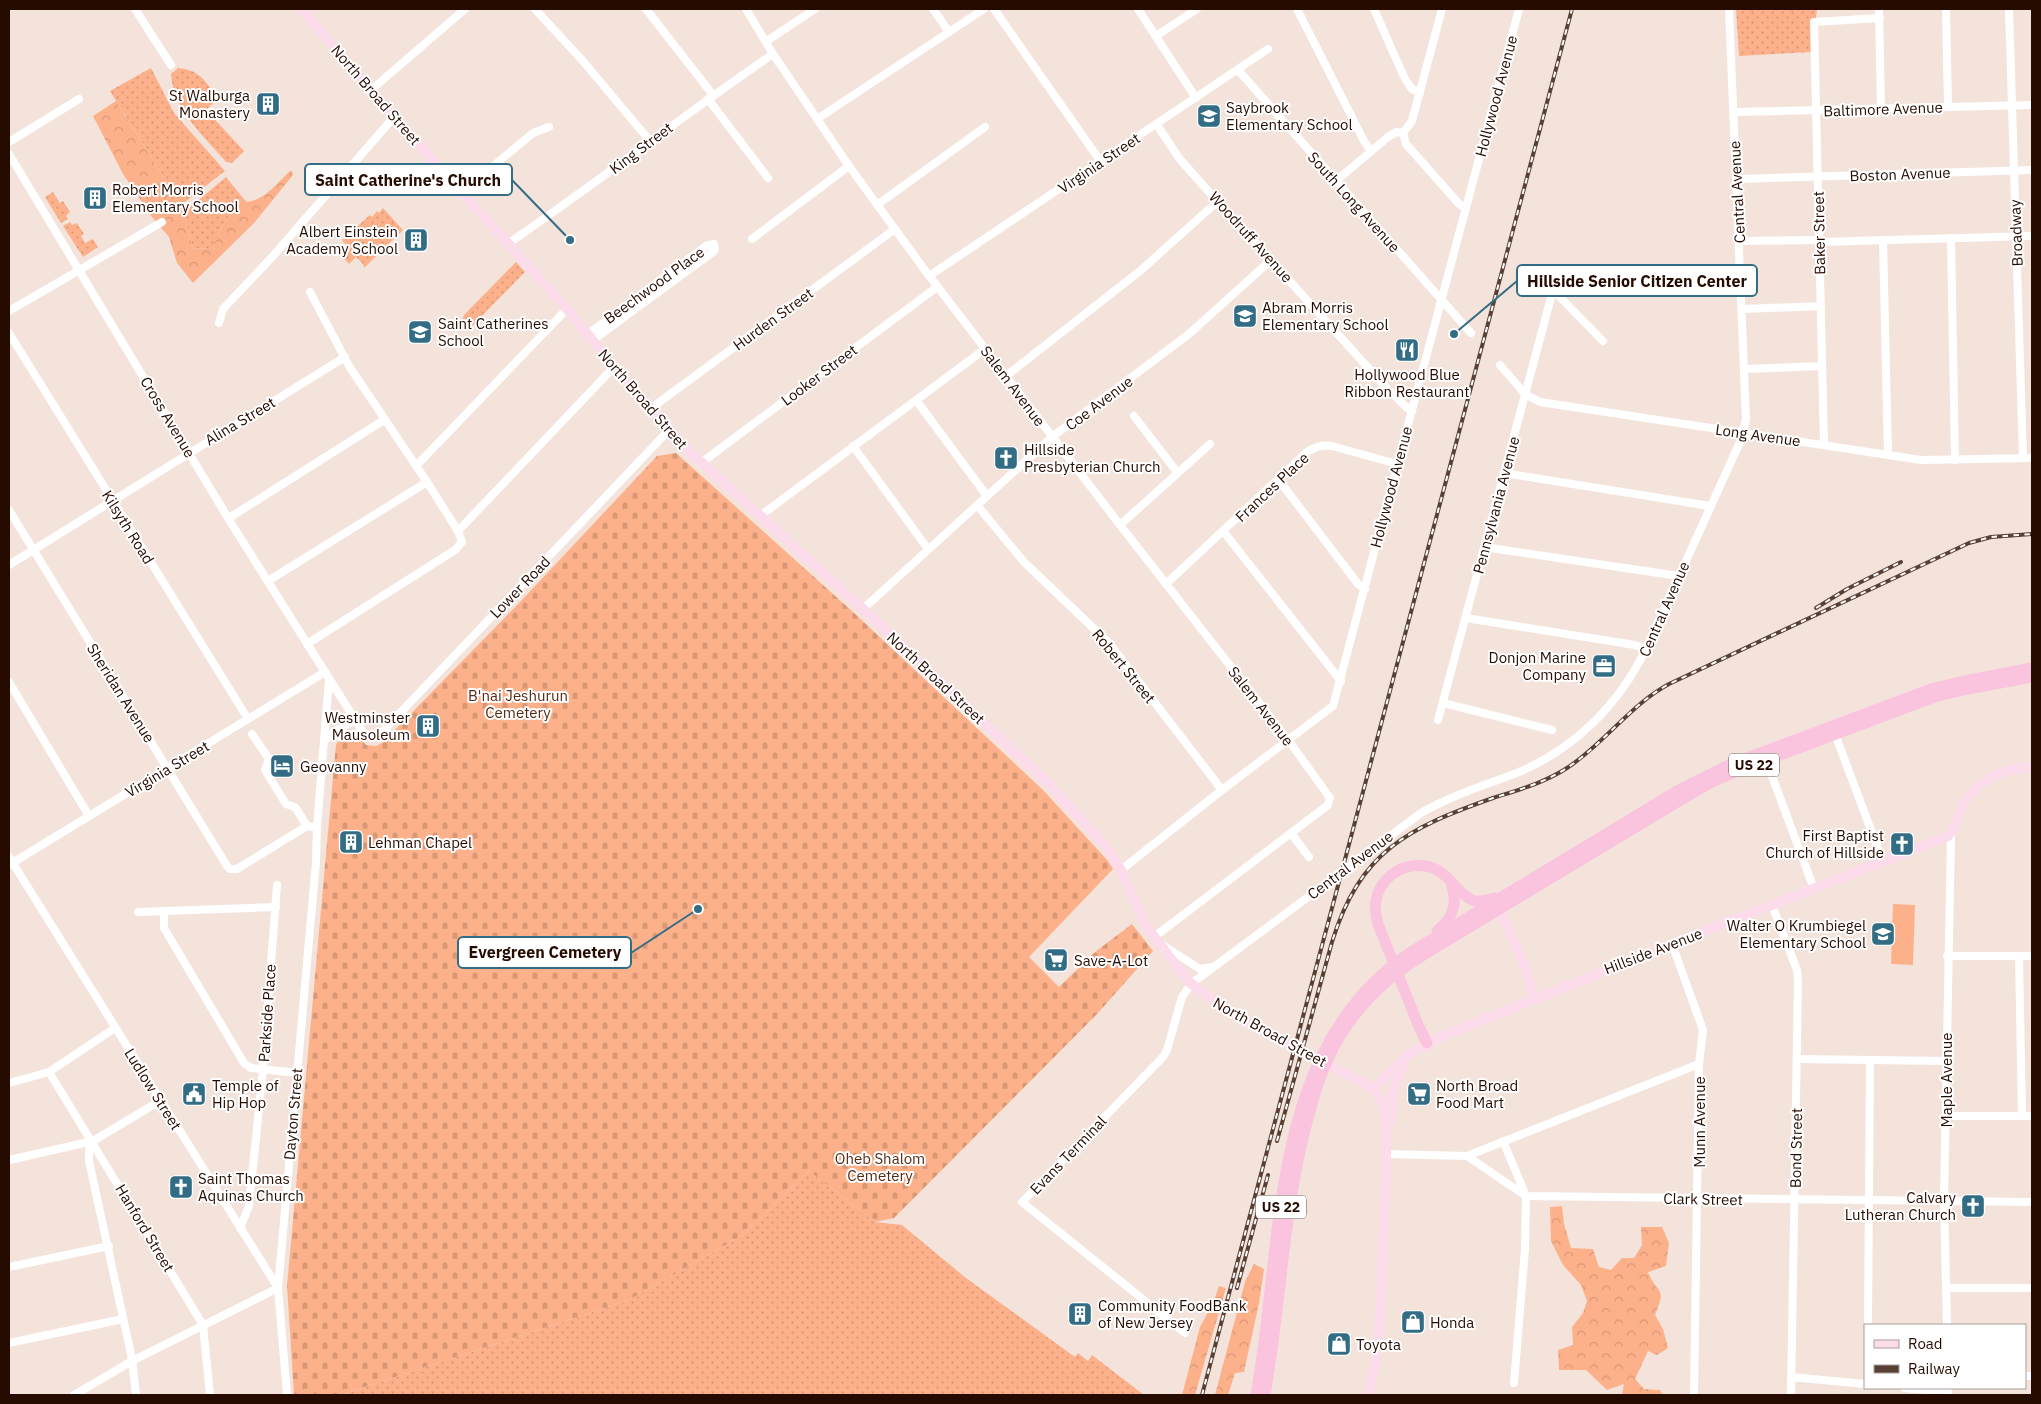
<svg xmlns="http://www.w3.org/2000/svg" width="2041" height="1404" viewBox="0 0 2041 1404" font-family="'IBM Plex Sans',sans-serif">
<defs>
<pattern id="grass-dots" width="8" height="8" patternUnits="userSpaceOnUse" patternTransform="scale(1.25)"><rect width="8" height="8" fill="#fdb18b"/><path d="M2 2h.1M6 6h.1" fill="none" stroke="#d99776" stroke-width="1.8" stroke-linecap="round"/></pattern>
<pattern id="forest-crowns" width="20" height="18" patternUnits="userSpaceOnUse" patternTransform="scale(1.25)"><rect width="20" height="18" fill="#fdb18b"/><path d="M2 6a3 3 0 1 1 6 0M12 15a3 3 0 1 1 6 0" fill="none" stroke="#d99776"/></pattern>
<pattern id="cemetery-stones" width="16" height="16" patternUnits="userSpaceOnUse" patternTransform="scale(1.25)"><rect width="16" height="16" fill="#fdb18b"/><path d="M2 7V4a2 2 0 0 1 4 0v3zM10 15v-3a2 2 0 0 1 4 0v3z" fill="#d99776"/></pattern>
</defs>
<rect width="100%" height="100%" fill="#f3e3db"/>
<g fill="url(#grass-dots)">
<path d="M1736 9H1817L1812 52 1739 56Z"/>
<path d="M151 68 174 113 225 171 181 205 110 91Z"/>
<path d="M178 68C201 70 205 82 218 98L206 110 244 151 232 163 226 162C204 136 173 110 171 74Z"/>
<path d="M226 177 243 198 224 223 212 249 193 248 183 213Z"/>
<path d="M53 192 60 203 63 201 70 212 66 216 68 219 61 223 45 197Z"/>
<path d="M383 208 403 230 364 268 363 264 356 257 349 264 338 252 346 245 342 240 370 215 372 217 377 211 379 213Z"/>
<path d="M70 222 72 225 77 223 84 234 81 236 85 243 93 239 98 247 83 257 63 226Z"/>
<path d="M516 262 525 272 470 328 462 321 464 315Z"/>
<path d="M809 1171 875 1222 902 1225 966 1278 1075 1357 1078 1353 1088 1361 1092 1355 1144 1395H341L629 1300 743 1235Z"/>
</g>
<g fill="url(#forest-crowns)">
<path d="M116 101 181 205 193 248 212 249 224 223 243 198 247 202C265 200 278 182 291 170L293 175 254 223 193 283 177 263 169 237 152 217 123 174 93 116Z"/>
<path d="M1562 1206 1564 1224 1571 1248 1593 1249 1599 1267 1611 1270 1622 1258H1634L1642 1245 1641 1227H1662L1669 1243 1666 1266 1648 1272C1658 1296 1667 1286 1655 1315L1663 1329 1668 1348 1657 1355 1648 1351 1635 1379 1644 1389 1660 1390 1663 1395H1622L1624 1384 1607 1390 1586 1370H1559L1558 1350 1573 1345 1572 1327 1583 1313 1587 1301 1581 1285 1563 1265 1551 1241 1550 1207Z"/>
<path d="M1254 1264 1264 1269 1259 1303 1244 1372 1235 1373 1228 1395H1215L1245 1282Z"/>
<path d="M1219 1286 1226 1288 1195 1395H1182L1200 1327 1213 1303Z"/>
</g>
<path fill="url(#cemetery-stones)" d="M676 453 853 612 1043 790 1108 861 1113 869 1029 957 1059 987 1095 952 1132 924 1153 951 1097 1014 894 1218 875 1222 809 1171 743 1235 629 1300 341 1395H294L287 1286 336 744 344 737 355 732 366 745 376 746 382 743 520 602 657 456Z"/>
<path fill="#fdb18b" d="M1893 904 1915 905 1913 965 1891 964Z"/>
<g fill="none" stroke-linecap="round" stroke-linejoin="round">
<g stroke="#fff" stroke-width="8">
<path d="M135 9 171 65"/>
<path d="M535 9 582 60 650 141"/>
<path d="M646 9 713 95"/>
<path d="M746 9 773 54 849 166 924 269 1120 525 1289 741 1330 798 1328 805 1154 937"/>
<path d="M933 9 949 32"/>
<path d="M994 9 1101 162"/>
<path d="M1138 9 1196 98"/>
<path d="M1297 9 1364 141 1371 151"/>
<path d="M1374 9 1405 79 1412 89 1420 93"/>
<path d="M1879 9 1881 109"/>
<path d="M1946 9 1948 107"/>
<path d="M2009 9 2023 458"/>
<path d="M1156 36 1197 9"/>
<path d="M767 41 815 9"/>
<path d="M1238 70 1471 333"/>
<path d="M371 90 465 9"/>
<path d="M708 99 768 178"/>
<path d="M1734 112 2032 105"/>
<path d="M817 119 984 9"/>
<path d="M1157 125 1179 158 1200 182 1382 383 1405 406 1412 411"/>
<path d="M1403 133 1412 121 1442 9"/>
<path d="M1403 133 1406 144 1459 204 1466 209"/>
<path d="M9 142 79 99"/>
<path d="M9 154 231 523 361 729 368 736H377L381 733 669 430"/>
<path d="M1737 179 2032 170"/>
<path d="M1336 181 1388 137 1396 132 1403 133"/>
<path d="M462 192 533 133 549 127"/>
<path d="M877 205 985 127"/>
<path d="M1951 238 1955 460"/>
<path d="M752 239 849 166"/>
<path d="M1883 240 1888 455"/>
<path d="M1740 241 1819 240"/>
<path d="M1819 242 2032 236"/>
<path d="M509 243C598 182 684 115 773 54"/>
<path d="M929 276 1268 49"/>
<path d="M1553 290 1603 341"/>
<path d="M1743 309 1821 306"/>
<path d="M9 311 162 222"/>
<path d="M219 323 223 309 273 256 394 117"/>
<path d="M9 333 248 719"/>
<path d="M588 334 706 246 714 244 715 249 713 252 593 340"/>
<path d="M1500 365 1525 394 1540 402 1921 460 2032 458"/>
<path d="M1745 369 1822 366"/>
<path d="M1006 376 1140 271 1218 201"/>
<path d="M916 400 987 496"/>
<path d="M650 409 895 229"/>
<path d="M1134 416 1177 472"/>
<path d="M1824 445 1814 22 1880 18"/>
<path d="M853 446 928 549"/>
<path d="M701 463 937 287"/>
<path d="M416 466 567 309"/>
<path d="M1504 473 1710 506"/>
<path d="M1278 479 1358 584 1365 589"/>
<path d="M977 505 1024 562 1109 643 1222 790"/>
<path d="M9 510 227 866 230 869H237L307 826"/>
<path d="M760 516 985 349"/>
<path d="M229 518 384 420"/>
<path d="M1120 525 1210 444"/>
<path d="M458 531 614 367"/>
<path d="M1223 531 1341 681"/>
<path d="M1484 547 1679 576"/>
<path d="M9 565 345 357"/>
<path d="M268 581 427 482"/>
<path d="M1166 584 1307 452C1316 447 1322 444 1332 446L1397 464"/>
<path d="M863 609 1052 437 1189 334 1271 260"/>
<path d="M1466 618 1635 645 1646 649"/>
<path d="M307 644 455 550 462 542 458 531 427 482 349 366 310 292"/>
<path d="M9 682 89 816"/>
<path d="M1443 703 1552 730"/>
<path d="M1438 720 1553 290"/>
<path d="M252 734 269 759 265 770 286 804 295 807 307 826 312 827"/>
<path d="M1835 734 1883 862"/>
<path d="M324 741 332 733 355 720"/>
<path d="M1766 760 1814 889"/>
<path d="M1291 833 1309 857"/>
<path d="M9 857 278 1288"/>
<path d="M9 865 325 672"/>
<path d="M1121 870 1222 790 1333 706 1519 9"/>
<path d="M1772 905 1797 970 1798 982 1791 1395"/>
<path d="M164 911V928L244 1063 251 1068 297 1073"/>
<path d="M138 912 276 907"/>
<path d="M1161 944 1200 969 1212 967"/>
<path d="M1672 944 1703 1030 1699 1064 1694 1395"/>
<path d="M1947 956H2032"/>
<path d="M2019 956 2022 1116"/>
<path d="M1797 1059 1946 1061"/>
<path d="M49 1072 203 1325 210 1395"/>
<path d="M9 1083 49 1072 115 1028"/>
<path d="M1946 1116H2032"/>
<path d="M93 1141 89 1150V1161L132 1359 136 1395"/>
<path d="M1503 1141 1526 1196 1525 1249 1514 1383"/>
<path d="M1386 1154 1467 1156 1526 1196 2032 1202"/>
<path d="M1467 1156 1699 1064"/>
<path d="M9 1160 93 1141 160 1101"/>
<path d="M240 1228 249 1206 263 1069 277 885"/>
<path d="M9 1267 109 1246"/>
<path d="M1946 1288H2032"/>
<path d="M1868 1325 1870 1060"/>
<path d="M1947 1325 1944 1201 1951 835"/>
<path d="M1185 1333 1022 1202 1163 1057 1167 1050 1182 997 1191 984 1421 813C1452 795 1486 785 1519 772 1576 748 1619 704 1646 649L1740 442 1746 420 1729 9"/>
<path d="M9 1343 123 1319"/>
<path d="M2025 1376H2032"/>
<path d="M1791 1377 1865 1384"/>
<path d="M1905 1388 1948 1392"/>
<path d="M74 1395 132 1361 278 1288"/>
<path d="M287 1395 278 1288 316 862 317 827 329 679"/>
</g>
<g stroke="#fcdceb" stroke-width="10">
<path d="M301 9 394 117 567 309 614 367 690 452 863 609 1048 783 1089 828 1105 845 1121 870 1146 926 1188 981 1224 1009 1367 1085C1380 1094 1385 1104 1386 1119V1173L1380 1317 1378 1347 1369 1395"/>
<path d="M1499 909 1526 969 1534 999"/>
<path d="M1373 1089 1409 1054 1438 1038 1685 939 1948 836C1955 829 1957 817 1961 808 1975 780 2003 768 2032 767"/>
<path d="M1390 1122 1393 1091 1404 1062"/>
<path d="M9 1392V1395"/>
</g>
<g stroke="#fac4de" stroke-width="11">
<path d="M1437 931C1454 917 1458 903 1451 883"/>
<path d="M1427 1043 1419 1027 1378 924C1373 908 1375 892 1386 880 1400 864 1427 860 1443 874 1453 881 1460 895 1472 900 1479 903 1487 900 1494 898"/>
<path d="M1256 1395C1284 1244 1266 1048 1411 952L1677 791 1731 764 1934 688 1969 680 2032 668"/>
<path d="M1265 1395C1281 1306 1283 1214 1306 1126 1314 1095 1323 1065 1339 1038 1360 1003 1390 975 1425 954L1679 801 1710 783 1743 769 1934 697 1968 689 2032 677"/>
</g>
<defs>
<g id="rail">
<path d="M1816 608 1847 589 1901 562"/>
<path d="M1277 1141 1332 942C1360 851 1408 828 1493 798 1518 790 1544 783 1567 768 1604 744 1630 705 1669 684L1969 543 1991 537 2032 534"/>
<path d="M1237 1288 1268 1175"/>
<path d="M1202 1395 1572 9"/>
</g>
</defs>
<use href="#rail" stroke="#584035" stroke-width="4"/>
<use href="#rail" stroke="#fff" stroke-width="2" stroke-dasharray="5.5" stroke-linecap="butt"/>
</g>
<defs>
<symbol id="building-square" viewBox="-11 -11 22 22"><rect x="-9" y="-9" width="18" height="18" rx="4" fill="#326d85" stroke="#fff"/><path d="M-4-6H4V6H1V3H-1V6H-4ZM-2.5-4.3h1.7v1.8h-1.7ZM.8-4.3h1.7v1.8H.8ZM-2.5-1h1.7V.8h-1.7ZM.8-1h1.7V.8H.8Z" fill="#fff"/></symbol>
<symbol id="school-square" viewBox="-11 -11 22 22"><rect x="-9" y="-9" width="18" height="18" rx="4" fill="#326d85" stroke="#fff"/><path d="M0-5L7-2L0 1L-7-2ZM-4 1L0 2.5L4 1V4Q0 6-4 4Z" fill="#fff"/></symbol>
<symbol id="restaurant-square" viewBox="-11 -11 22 22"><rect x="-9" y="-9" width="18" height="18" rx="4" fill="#326d85" stroke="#fff"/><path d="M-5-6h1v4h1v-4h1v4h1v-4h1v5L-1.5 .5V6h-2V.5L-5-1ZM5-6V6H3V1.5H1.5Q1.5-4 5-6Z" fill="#fff"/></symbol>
<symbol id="church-square" viewBox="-11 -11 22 22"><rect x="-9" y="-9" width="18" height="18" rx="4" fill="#326d85" stroke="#fff"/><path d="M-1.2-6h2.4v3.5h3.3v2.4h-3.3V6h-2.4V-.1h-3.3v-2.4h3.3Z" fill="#fff"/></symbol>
<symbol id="office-square" viewBox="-11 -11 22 22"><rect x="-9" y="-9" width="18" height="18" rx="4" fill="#326d85" stroke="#fff"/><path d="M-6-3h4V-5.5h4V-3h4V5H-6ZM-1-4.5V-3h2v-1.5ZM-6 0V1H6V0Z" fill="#fff"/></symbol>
<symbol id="hotel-square" viewBox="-11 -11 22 22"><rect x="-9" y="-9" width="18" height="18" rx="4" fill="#326d85" stroke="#fff"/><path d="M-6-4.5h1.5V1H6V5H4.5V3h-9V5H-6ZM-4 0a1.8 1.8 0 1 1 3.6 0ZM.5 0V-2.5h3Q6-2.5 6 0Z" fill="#fff"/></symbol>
<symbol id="supermarket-square" viewBox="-11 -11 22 22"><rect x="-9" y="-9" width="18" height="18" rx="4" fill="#326d85" stroke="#fff"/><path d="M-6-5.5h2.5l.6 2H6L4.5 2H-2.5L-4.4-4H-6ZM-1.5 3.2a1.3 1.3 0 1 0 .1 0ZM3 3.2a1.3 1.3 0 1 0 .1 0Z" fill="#fff"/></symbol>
<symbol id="civic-square" viewBox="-11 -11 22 22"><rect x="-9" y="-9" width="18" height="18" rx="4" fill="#326d85" stroke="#fff"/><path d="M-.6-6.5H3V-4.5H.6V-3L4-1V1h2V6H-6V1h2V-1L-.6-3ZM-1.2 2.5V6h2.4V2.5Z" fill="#fff"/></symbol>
<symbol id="shop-square" viewBox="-11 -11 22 22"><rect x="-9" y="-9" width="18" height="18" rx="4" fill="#326d85" stroke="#fff"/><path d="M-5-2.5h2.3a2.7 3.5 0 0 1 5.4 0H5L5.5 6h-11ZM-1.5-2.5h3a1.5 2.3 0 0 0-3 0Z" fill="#fff"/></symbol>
</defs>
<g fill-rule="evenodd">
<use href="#building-square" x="254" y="90" width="28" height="28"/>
<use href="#school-square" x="1195" y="102" width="28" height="28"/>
<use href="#building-square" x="81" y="184" width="28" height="28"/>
<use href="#building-square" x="402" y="226" width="28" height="28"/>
<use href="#school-square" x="1231" y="302" width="28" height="28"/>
<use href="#school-square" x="406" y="318" width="28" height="28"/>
<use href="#restaurant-square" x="1393" y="336" width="28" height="28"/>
<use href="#church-square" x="992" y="444" width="28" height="28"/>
<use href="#office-square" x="1590" y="652" width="28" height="28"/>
<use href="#building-square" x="414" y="712" width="28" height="28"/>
<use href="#hotel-square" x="268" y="752" width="28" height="28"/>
<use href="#building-square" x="337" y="828" width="28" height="28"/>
<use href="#church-square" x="1888" y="830" width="28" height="28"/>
<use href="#school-square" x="1869" y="920" width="28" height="28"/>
<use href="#supermarket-square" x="1042" y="946" width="28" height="28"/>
<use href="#civic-square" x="180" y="1080" width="28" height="28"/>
<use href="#supermarket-square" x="1405" y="1080" width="28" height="28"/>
<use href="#church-square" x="167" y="1173" width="28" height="28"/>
<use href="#church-square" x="1959" y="1192" width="28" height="28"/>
<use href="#building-square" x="1066" y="1300" width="28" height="28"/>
<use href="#shop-square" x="1399" y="1308" width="28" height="28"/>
<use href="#shop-square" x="1325" y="1330" width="28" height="28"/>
</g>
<g text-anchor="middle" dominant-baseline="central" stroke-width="4" stroke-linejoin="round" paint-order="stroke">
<g fill="#fff" stroke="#67544c" stroke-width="1">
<rect x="1729" y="753.5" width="50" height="23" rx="4"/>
<rect x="1256" y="1195.5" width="50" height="23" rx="4"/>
</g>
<g font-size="14" font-weight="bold" fill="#260b00">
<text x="1754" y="765">US 22</text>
<text x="1281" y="1207">US 22</text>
</g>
<g font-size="15" fill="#260b00" stroke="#fff" text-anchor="start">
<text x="250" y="95" text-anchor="end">St Walburga<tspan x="250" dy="17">Monastery</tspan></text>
<text x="1226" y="107">Saybrook<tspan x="1226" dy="17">Elementary School</tspan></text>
<text x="112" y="189">Robert Morris<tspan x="112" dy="17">Elementary School</tspan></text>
<text x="398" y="231" text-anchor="end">Albert Einstein<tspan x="398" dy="17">Academy School</tspan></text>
<text x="1262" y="307">Abram Morris<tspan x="1262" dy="17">Elementary School</tspan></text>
<text x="438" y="323">Saint Catherines<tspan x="438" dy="17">School</tspan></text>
<text x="1407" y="374" text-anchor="middle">Hollywood Blue<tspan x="1407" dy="17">Ribbon Restaurant</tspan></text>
<text x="1024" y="449">Hillside<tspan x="1024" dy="17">Presbyterian Church</tspan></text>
<text x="1586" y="657" text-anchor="end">Donjon Marine<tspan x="1586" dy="17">Company</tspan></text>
<text x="410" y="717" text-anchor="end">Westminster<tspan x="410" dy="17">Mausoleum</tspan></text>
<text x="300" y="766">Geovanny</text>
<text x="1884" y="835" text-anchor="end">First Baptist<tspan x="1884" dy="17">Church of Hillside</tspan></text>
<text x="368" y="842">Lehman Chapel</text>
<text x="1866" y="925" text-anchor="end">Walter O Krumbiegel<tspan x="1866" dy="17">Elementary School</tspan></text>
<text x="1074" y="960">Save-A-Lot</text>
<text x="212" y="1085">Temple of<tspan x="212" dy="17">Hip Hop</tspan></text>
<text x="1436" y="1085">North Broad<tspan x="1436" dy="17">Food Mart</tspan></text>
<text x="198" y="1178">Saint Thomas<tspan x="198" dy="17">Aquinas Church</tspan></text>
<text x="1956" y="1197" text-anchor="end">Calvary<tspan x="1956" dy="17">Lutheran Church</tspan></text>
<text x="1098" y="1305">Community FoodBank<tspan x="1098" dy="17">of New Jersey</tspan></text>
<text x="1430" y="1322">Honda</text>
<text x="1356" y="1344">Toyota</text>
</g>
<g font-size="15" fill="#260b00" stroke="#fff">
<text transform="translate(376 95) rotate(49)">North Broad Street</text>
<text transform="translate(1496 96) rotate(-75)">Hollywood Avenue</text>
<text transform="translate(1883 109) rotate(-2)">Baltimore Avenue</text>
<text transform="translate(641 148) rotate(-37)">King Street</text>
<text transform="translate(1099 163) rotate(-34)">Virginia Street</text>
<text transform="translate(1900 174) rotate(-2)">Boston Avenue</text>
<text transform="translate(1737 192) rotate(-93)">Central Avenue</text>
<text transform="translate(1354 202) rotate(48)">South Long Avenue</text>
<text transform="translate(1819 233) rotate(-91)">Baker Street</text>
<text transform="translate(2016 233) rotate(-92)">Broadway</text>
<text transform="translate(1251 237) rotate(48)">Woodruff Avenue</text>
<text transform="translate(654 285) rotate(-36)">Beechwood Place</text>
<text transform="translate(773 319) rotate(-36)">Hurden Street</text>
<text transform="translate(819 375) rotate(-37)">Looker Street</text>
<text transform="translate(1013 386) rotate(53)">Salem Avenue</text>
<text transform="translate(643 399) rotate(49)">North Broad Street</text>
<text transform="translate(1099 403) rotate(-37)">Coe Avenue</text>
<text transform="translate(168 417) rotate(59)">Cross Avenue</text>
<text transform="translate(240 421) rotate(-31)">Alina Street</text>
<text transform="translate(1758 435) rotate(8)">Long Avenue</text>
<text transform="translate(1272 487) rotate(-43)">Frances Place</text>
<text transform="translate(1391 487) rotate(-75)">Hollywood Avenue</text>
<text transform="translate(1496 505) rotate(-75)">Pennsylvania Avenue</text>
<text transform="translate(128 527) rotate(58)">Kilsyth Road</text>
<text transform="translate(520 587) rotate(-46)">Lower Road</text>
<text transform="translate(1664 609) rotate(-66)">Central Avenue</text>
<text transform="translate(1124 666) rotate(51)">Robert Street</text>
<text transform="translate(936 678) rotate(43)">North Broad Street</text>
<text transform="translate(121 693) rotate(58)">Sheridan Avenue</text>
<text transform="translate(1261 706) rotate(52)">Salem Avenue</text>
<text transform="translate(167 769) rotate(-31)">Virginia Street</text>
<text transform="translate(1350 865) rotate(-37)">Central Avenue</text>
<text transform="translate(1653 951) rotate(-21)">Hillside Avenue</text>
<text transform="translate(267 1013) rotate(-86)">Parkside Place</text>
<text transform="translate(1270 1032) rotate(29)">North Broad Street</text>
<text transform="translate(1946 1080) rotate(-90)">Maple Avenue</text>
<text transform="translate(153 1089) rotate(58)">Ludlow Street</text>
<text transform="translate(293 1114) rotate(-85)">Dayton Street</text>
<text transform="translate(1699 1122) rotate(-90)">Munn Avenue</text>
<text transform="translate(1796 1148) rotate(-89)">Bond Street</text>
<text transform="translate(1068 1155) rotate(-46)">Evans Terminal</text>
<text transform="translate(1703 1199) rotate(1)">Clark Street</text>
<text transform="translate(145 1228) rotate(59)">Hanford Street</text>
</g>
<g font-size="15" fill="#552b13" stroke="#fff">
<text x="518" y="695">B'nai Jeshurun<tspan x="518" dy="17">Cemetery</tspan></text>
<text x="880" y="1158">Oheb Shalom<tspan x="880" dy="17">Cemetery</tspan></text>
</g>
</g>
<path fill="none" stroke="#326d85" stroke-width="2" d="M570 240L512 180M1454 334L1517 281M698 909L631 953"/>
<g fill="#326d85" stroke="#fff" stroke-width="2">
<circle cx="570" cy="240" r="5"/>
<circle cx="1454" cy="334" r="5"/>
<circle cx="698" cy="909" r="5"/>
</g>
<g fill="#fff" stroke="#326d85" stroke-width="2">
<rect x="305" y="164" width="207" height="31" rx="5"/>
<rect x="1517" y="265" width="240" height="31" rx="5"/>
<rect x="458" y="937" width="173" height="31" rx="5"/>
</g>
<g font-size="16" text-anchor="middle" font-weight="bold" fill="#260b00">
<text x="408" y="186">Saint Catherine's Church</text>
<text x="1637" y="287">Hillside Senior Citizen Center</text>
<text x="545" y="958">Evergreen Cemetery</text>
</g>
<rect width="2041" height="1404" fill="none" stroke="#260b00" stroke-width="20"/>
<rect x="1864" y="1324" width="162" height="65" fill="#ffffff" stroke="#a89d99"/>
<rect x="1874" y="1340" width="25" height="8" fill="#fcdceb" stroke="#a89d99"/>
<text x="1908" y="1349" font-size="15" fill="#260b00">Road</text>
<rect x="1874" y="1365" width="25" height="8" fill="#584035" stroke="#a89d99"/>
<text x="1908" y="1374" font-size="15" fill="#260b00">Railway</text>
</svg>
